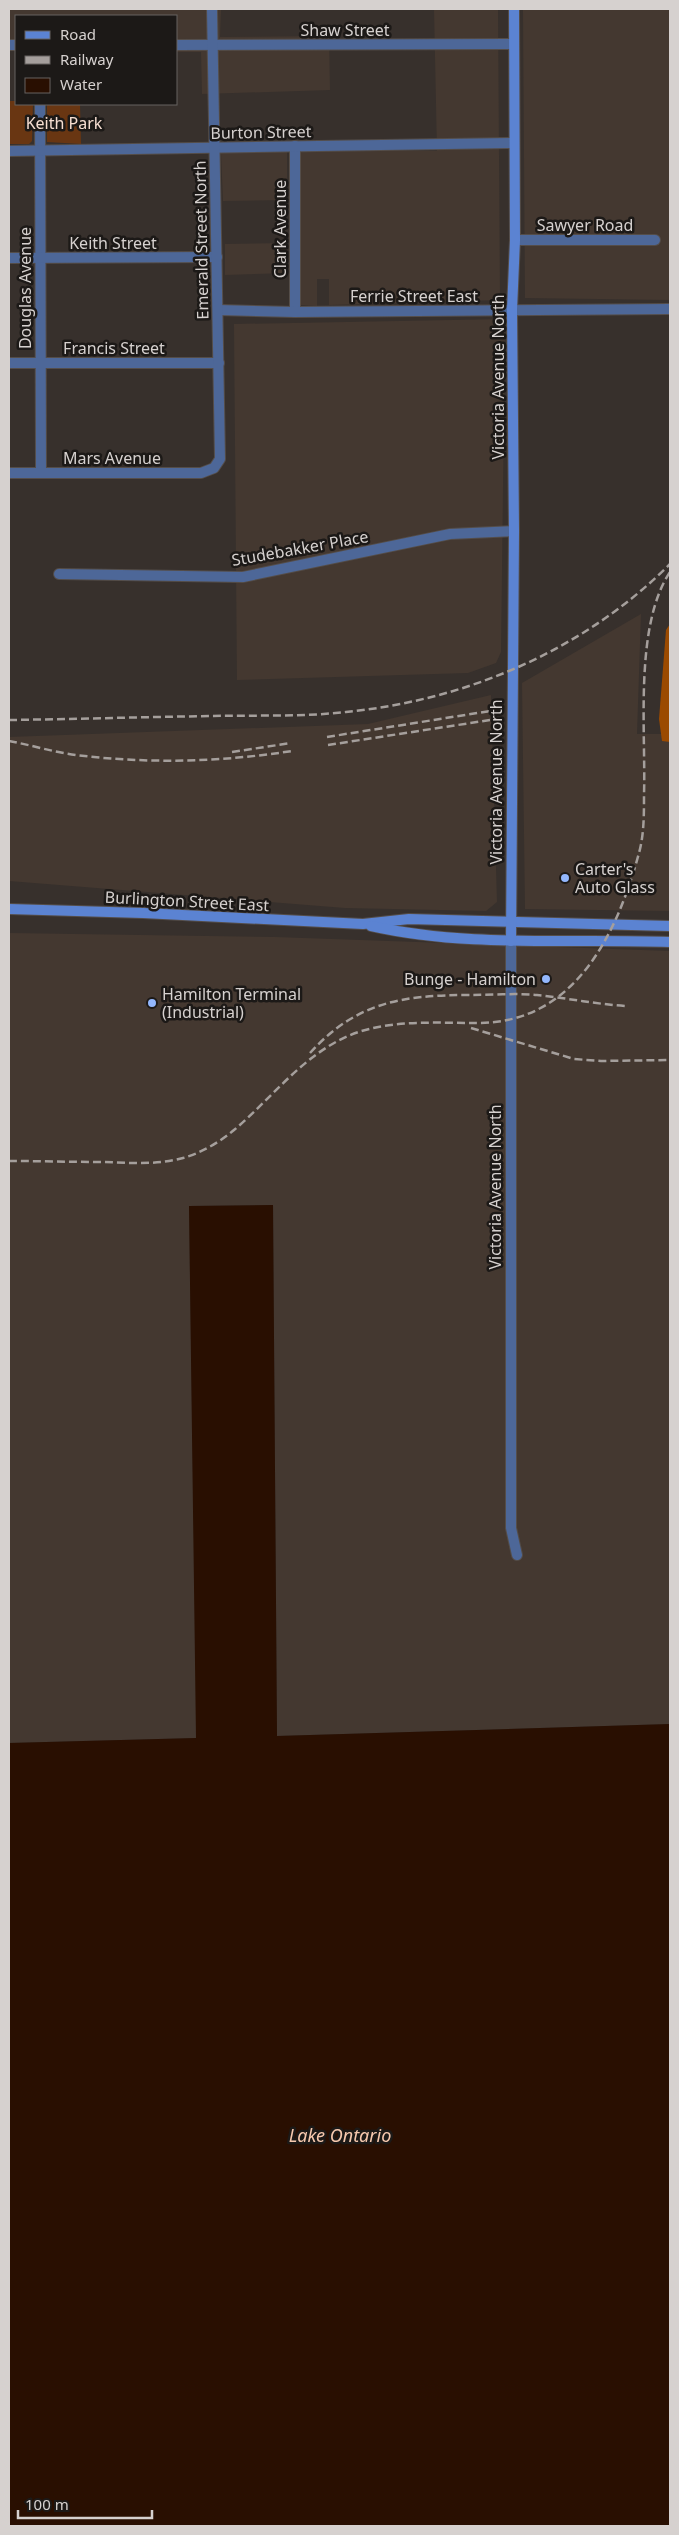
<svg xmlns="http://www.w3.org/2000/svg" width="679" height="2535" viewBox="0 0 679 2535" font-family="'Noto Sans',sans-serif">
<rect width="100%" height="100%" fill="#37302c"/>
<g fill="#443830">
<path d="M9 9H221L220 37 329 36 330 90 202 94 201 52H176V16H16V51H9Z"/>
<path d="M434 9H498L500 300 329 305V279H317V306L300 305V150L437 151Z"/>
<path d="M523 9H670V300L525 298Z"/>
<path d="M287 150V200L223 201 221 153Z"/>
<path d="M288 243V273L225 275V244Z"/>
<path d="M505 319 501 652 496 663 468 673 237 680 234 324Z"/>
<path d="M641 614 637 734H670V911L525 909 522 683Z"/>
<path d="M491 695 497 902 486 911 345 908 9 881V737L368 724Z"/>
<path d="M9 933 275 937 670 951V1724L277 1736 273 1205 189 1206 197 1738 9 1743Z"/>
</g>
<g fill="#693612">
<path d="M9 101H16V104H33L32 141 29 144H9Z"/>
<path d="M47 104H80L81 144 47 142Z"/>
</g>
<path fill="#9b4a00" d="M670 624V742L662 741 659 719 666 630Z"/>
<path fill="#290f01" d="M273 1205 277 1736 670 1724V2526H9V1743L196 1738 189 1206Z"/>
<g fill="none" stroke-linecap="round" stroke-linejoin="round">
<defs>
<g id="street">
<path d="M9 45H16"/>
<path d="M176 45 514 44"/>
<path d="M40 104 41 473"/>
<path d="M295 146V312"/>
<path d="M9 151 514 143"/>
<path d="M515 240H655"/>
<path d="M9 258 217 257"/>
<path d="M218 310 295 312 670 309"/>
<path d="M9 363H219"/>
<path d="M9 473H201L214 468 220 459 212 9"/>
<path d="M59 574 243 577 450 534 514 531"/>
<path d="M511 941V1528L517 1555"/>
</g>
<g id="secondary">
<path d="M9 909 143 913 363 924 409 919 670 926"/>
<path d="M371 926C469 948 571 938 670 942"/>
<path d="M511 941 514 531 512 310 515 240 514 9"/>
</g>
</defs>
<use href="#street" stroke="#544d49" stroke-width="12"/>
<use href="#secondary" stroke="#544d49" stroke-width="12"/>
<use href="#street" stroke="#4d6798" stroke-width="10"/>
<use href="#secondary" stroke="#5b83d2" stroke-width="10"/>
<g stroke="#a59f9c" stroke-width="2.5" stroke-dasharray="8 4" stroke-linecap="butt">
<path d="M9 720C77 719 145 717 213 716 257 715 302 717 346 712 467 700 584 650 670 564"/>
<path d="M327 737 490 711"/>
<path d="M9 741C31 745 53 752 76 755 148 764 221 762 292 751"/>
<path d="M328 745 490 720"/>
<path d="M232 752 291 743"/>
<path d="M471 1028 574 1059 601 1061 670 1060"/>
<path d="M310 1053C356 1002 403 995 469 995 491 995 515 993 537 995 567 998 595 1004 625 1006"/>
<path d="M9 1161C40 1161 72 1162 104 1162 130 1163 158 1165 183 1158 201 1153 220 1142 234 1130 271 1099 302 1056 348 1036 388 1019 435 1023 478 1023 575 1023 617 934 639 853 644 835 644 815 644 795 646 731 634 626 670 572"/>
</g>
</g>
<g fill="#93b7fd" stroke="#1c1917" stroke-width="2">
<circle cx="565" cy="878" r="5"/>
<circle cx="546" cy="979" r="5"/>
<circle cx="152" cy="1003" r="5"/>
</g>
<g text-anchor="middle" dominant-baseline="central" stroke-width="5" stroke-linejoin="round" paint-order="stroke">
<g font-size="16" fill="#d6d1cf" stroke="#1c1917">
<text x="345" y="30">Shaw Street</text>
<text transform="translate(261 132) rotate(-1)">Burton Street</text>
<text x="585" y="225">Sawyer Road</text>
<text transform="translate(280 229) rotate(-90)">Clark Avenue</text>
<text transform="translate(201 240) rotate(-91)">Emerald Street North</text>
<text x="113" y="243">Keith Street</text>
<text transform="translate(25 288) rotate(-90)">Douglas Avenue</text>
<text x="414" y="296">Ferrie Street East</text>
<text x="114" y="348">Francis Street</text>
<text transform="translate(498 377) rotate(-90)">Victoria Avenue North</text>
<text x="112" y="458">Mars Avenue</text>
<text transform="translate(300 548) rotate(-10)">Studebakker Place</text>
<text transform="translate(496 782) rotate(-90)">Victoria Avenue North</text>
<text transform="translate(187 901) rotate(3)">Burlington Street East</text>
<text transform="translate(495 1187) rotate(-90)">Victoria Avenue North</text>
</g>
<g font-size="16" fill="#f6ded1" stroke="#1c1917">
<text x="64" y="123">Keith Park</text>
</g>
<g font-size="16" fill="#d6d1cf" stroke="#1c1917" text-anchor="start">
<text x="575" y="869">Carter's<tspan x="575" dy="18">Auto Glass</tspan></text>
<text x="536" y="979" text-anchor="end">Bunge - Hamilton</text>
<text x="162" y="994">Hamilton Terminal<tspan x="162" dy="18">(Industrial)</tspan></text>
</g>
<g font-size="18" font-style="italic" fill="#f7c9ae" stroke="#1c1917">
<text x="340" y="2135">Lake Ontario</text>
</g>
</g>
<rect width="679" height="2535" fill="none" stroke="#d6d1cf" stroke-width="20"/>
<rect x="15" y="15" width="162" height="90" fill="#1c1917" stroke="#666361"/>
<rect x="25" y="31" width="25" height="8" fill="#5b83d2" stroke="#666361"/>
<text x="60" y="40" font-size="15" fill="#d6d1cf">Road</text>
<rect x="25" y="56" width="25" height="8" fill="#a59f9c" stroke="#666361"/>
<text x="60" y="65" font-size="15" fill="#d6d1cf">Railway</text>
<rect x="25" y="78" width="25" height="15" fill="#290f01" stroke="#666361"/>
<text x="60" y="90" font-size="15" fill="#d6d1cf">Water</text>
<path d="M18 2510v8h134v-8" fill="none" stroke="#d6d1cf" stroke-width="2.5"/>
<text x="25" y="2510" font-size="15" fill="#d6d1cf" stroke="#1c1917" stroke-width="4" paint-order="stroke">100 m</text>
</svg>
